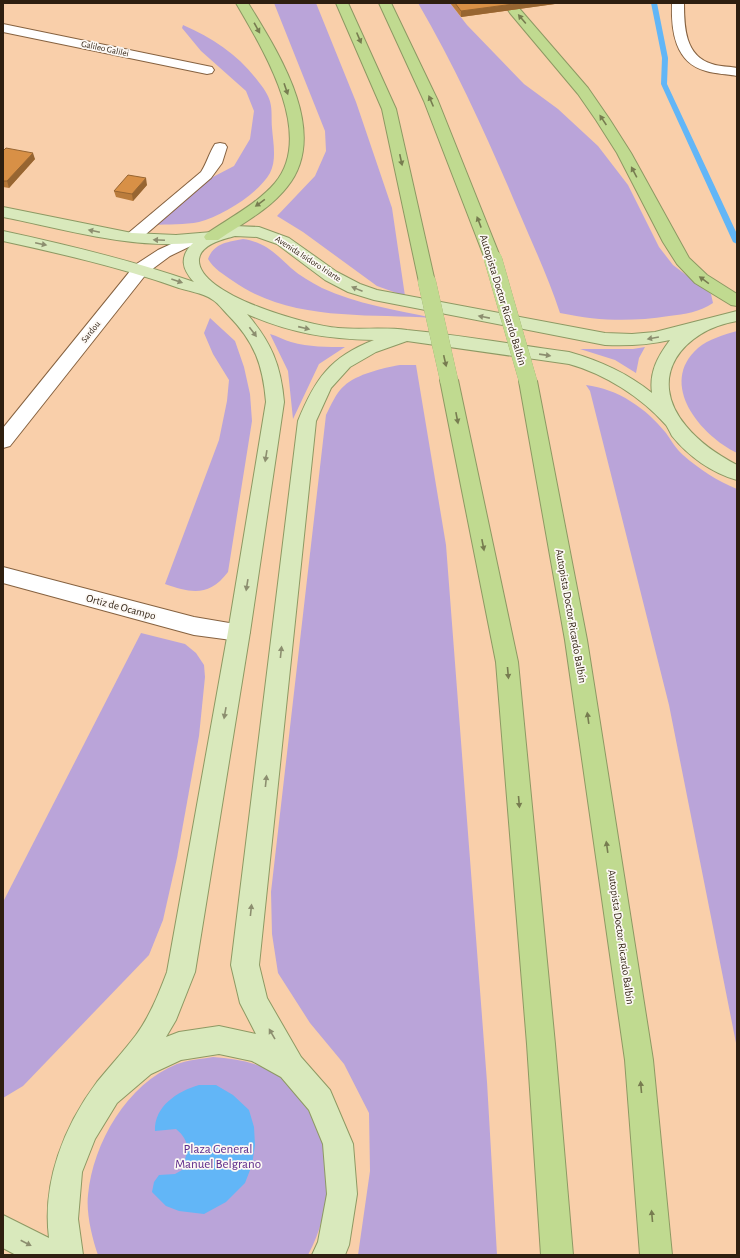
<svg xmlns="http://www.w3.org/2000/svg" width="740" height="1258" viewBox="0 0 740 1258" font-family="'Alegreya Sans',sans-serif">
<rect width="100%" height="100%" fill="#f9cfaa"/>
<g fill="#baa4d9">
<path d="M274 3H316L356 102 392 208 405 296 377 286 303 232 277 216 315 176 326 151 325 131Z"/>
<path d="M418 3H450L467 25 524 84 558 109 598 146 628 185 659 247 673 265 711 294 713 303C700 312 685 314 669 316 630 322 599 321 560 313 549 279 533 245 519 212 489 141 457 70 418 3Z"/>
<path d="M183 25C215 39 240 56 261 85 274 102 271 109 272 128 273 142 277 159 270 173 258 194 222 216 199 222 185 225 168 224 153 225L209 179 234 166 250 139 254 111 246 91 201 51 182 28Z"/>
<path d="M243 239C265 242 276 254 291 268 300 276 311 282 322 288 356 304 397 310 433 318 366 313 291 322 233 281 223 274 214 269 208 259 214 243 228 242 243 239Z"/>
<path d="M210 318 235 341 244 367 250 394 252 421 228 572C209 597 191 593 165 584L219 440 227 401 229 380 213 354 204 333Z"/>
<path d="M737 331V453C701 436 657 384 698 348 709 339 723 335 737 331Z"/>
<path d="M270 334C277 336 284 340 291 342 309 347 327 347 345 347L319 364 293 419 288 371Z"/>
<path d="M645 347 639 358 636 373 615 360 580 349H633Z"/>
<path d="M400 365H416L446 545 487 1082 497 1255H358L370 1171 369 1113 344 1064 310 1023 278 973 272 934 271 892 326 415C331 405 336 393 344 386 357 374 383 368 400 365Z"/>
<path d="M586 385C618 389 646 408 666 433 671 440 676 449 683 455 699 469 717 481 737 489V1048L669 705 590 391Z"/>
<path d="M141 633 185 644 196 653 204 665 205 677 199 736 177 858 163 920 149 955 23 1086 3 1098V902Z"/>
<path d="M213 1057C236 1059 259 1062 279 1076 284 1079 289 1086 294 1091 335 1136 336 1203 308 1255H98C92 1238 86 1213 88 1195 93 1143 127 1084 177 1064 188 1060 201 1059 213 1057Z"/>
</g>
<path fill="#62b6f7" d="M199 1085H216L233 1095 249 1110 254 1127 255 1145 252 1165 245 1183 226 1202 204 1214 179 1211 166 1206 152 1192 154 1182 159 1175 175 1174 182 1170C187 1153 192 1142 176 1129L155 1131C154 1106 178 1091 199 1085Z"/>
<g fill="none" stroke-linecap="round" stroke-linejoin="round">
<path fill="#62b6f7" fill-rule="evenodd" d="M651 3H657L668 58 667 84 737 234V244L733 242 661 84 662 58Z"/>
<defs>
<g id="minor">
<path d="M672 3H684C684 27 685 56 712 64 720 67 729 66 737 68V76C727 74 716 74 706 71 675 63 671 31 672 3Z"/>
<path d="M3 24 207 66 212 67 214 70 212 73 207 74 3 32Z"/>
<path d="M220 143 225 144 227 147 222 163 211 178 138 241H126L124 238 126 235 201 172C207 163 209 153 215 144Z"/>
<path d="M193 234 199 236 201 239 199 242 170 256 147 273 10 446 3 448V428L135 265 158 250Z"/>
<path d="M3 567 194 617 247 626 250 632 247 638 239 641 194 635 3 583Z"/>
</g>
<path id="major" d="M3 207 132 233 176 235 212 232 235 226 259 227 289 238 337 272 360 284 377 290 605 333 632 334 655 332 737 311V321C683 330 645 377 686 426 700 443 718 455 737 465V480C712 473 688 456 672 436 670 432 668 428 666 425 641 397 605 374 569 364L407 341 376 352 350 367 331 388 316 421 259 965 267 998 301 1057 330 1090 353 1144 357 1194 349 1245 345 1255H312L318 1242 327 1194 323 1144 309 1110 281 1077 252 1061 219 1054 181 1060 151 1074 117 1103 95 1139 82 1172 78 1219 83 1255H16L3 1248V1215L49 1238C42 1182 64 1126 97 1082 110 1066 124 1051 136 1035 150 1016 159 993 167 972L228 632 266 402C263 366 255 342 228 315 223 310 219 304 213 300 204 293 187 291 176 287 119 267 62 254 3 241V231C68 245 131 260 194 282 182 269 179 257 193 243 129 249 65 229 3 217ZM235 236 257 237 277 244 325 280 348 292 374 300 605 345C627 346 648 345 670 340 658 356 649 372 652 393 627 373 601 361 569 352 515 345 461 335 407 330 385 327 361 330 338 328 310 326 196 295 199 259 201 244 224 239 235 236ZM247 314C290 333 327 339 374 340 330 357 315 379 298 421L231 965 240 1003 256 1034 219 1026 179 1032 166 1037 176 1020 195 972 250 632 284 402C281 365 271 342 247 314Z"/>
<g id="highway">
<path d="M236 3H248C278 52 331 133 287 187 269 210 241 224 218 240H206L204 237 206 234C229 218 257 204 275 183 316 134 262 48 236 3Z"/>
<path d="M336 3H348L396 109 435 282 433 286 427 287 421 286 419 282 382 109Z"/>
<path d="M379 3H391L438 101 501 259 499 262 493 264 487 262 485 259 424 101Z"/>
<path d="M514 6 518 7 588 88 610 120 631 153 689 258 707 275 737 294V306L731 305 695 283 677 264 663 242 617 153 596 120 578 94 510 13 508 10 510 7Z"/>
<path d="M449 374 455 376 458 380 518 662 555 1044 573 1255H541L527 1044 496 662 440 380 443 376Z"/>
<path d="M528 375 534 377 537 381 587 640 653 1060 672 1255H640L625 1060 565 640 519 381 522 377Z"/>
</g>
</defs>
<use href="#minor" stroke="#866240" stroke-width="2"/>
<use href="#major" stroke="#8d9963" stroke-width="2"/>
<use href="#highway" stroke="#8d9963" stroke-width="2"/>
<use href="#minor" fill="#fff" fill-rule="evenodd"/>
<use href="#major" fill="#d9e9bc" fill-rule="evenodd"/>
<use href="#highway" fill="#c0da90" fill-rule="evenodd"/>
<defs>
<g id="highway-bridge">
<path d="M493 259 528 381"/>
<path d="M427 282 449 380"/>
</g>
</defs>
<use href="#highway-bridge" stroke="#8d9963" stroke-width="18" stroke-linecap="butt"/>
<use href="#highway-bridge" stroke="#c0da90" stroke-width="18"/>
</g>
<g fill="#ba7c3c">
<path d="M450 3H562L461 17Z"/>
<path d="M3 151 35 159 9 188 3 187Z"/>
<path d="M147 185 133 201 116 197 114 191Z"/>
</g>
<g fill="#976531">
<path d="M521 3H562L461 17V11Z"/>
<path d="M33 153 35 159 9 188 7 181Z"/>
<path d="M146 178 147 185 133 201 132 194Z"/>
</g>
<g fill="#d89046" stroke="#976531">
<path d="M455 3H521L461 11Z"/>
<path d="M6 148 33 153 7 181H3V151Z"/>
<path d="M128 175 146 178 132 194 114 191Z"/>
</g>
<defs><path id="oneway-solid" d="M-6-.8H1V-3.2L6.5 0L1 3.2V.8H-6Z"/></defs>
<g fill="#777c50">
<use href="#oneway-solid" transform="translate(522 19) rotate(-130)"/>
<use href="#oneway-solid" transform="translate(257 28) rotate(61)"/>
<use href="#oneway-solid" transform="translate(359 38) rotate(67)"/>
<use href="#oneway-solid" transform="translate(286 89) rotate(71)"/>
<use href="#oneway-solid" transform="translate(431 101) rotate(-113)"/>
<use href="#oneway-solid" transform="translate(603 120) rotate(-124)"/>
<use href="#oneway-solid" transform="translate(401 160) rotate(78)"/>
<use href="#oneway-solid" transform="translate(634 172) rotate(-118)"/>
<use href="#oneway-solid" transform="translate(260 203) rotate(144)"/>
<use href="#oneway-solid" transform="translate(479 222) rotate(-111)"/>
<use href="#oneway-solid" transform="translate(704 280) rotate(-144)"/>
<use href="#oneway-solid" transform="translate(445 361) rotate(77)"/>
<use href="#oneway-solid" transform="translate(457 418) rotate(79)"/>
<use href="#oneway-solid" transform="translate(483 545) rotate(79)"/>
<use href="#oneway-solid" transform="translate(508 673) rotate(85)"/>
<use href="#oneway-solid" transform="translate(588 718) rotate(-98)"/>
<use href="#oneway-solid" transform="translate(519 802) rotate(85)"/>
<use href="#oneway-solid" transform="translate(607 847) rotate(-98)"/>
<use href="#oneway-solid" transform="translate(641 1087) rotate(-95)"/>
<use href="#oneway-solid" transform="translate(652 1216) rotate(-95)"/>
</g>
<g fill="#8c8e6f">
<use href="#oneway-solid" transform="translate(94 231) rotate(-168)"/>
<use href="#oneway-solid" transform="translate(159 240) rotate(-178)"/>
<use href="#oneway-solid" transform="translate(41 244) rotate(12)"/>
<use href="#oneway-solid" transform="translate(177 281) rotate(19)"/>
<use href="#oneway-solid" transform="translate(357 289) rotate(-158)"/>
<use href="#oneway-solid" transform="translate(484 317) rotate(-169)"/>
<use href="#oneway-solid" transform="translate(304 328) rotate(13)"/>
<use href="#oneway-solid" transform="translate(253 332) rotate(53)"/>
<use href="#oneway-solid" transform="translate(653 338) rotate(170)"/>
<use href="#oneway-solid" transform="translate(545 355) rotate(8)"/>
<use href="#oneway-solid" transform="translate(266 456) rotate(99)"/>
<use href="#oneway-solid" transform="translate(247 585) rotate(99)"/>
<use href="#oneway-solid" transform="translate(281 652) rotate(-84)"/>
<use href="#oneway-solid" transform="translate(225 713) rotate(100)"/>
<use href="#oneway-solid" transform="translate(266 781) rotate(-84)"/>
<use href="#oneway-solid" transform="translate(251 910) rotate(-84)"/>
<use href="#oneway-solid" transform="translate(272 1034) rotate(-120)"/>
<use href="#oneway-solid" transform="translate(26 1243) rotate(27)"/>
</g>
<g text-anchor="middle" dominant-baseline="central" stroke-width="3.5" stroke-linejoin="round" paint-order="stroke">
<g font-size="9" fill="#2e1f10" stroke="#fcf8f4">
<text transform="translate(105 49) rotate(12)">Galileo Galilei</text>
<text transform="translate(308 259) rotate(33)">Avenida Isidoro Iriarte</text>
<text transform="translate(91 332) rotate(-51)">Sardou</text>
</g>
<g font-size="11" fill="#2e1f10" stroke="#fcf8f4">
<text transform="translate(503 300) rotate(73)">Autopista Doctor Ricardo Balbín</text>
<text transform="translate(121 607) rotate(15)">Ortiz de Ocampo</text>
<text transform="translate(571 616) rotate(80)">Autopista Doctor Ricardo Balbín</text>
<text transform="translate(621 937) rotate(82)">Autopista Doctor Ricardo Balbín</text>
</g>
<g font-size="13" fill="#5b2889" stroke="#fcf8f4">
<text x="218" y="1149">Plaza General<tspan x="218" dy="15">Manuel Belgrano</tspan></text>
</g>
</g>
<rect width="740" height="1258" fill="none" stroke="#2e1f10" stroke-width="8"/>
</svg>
